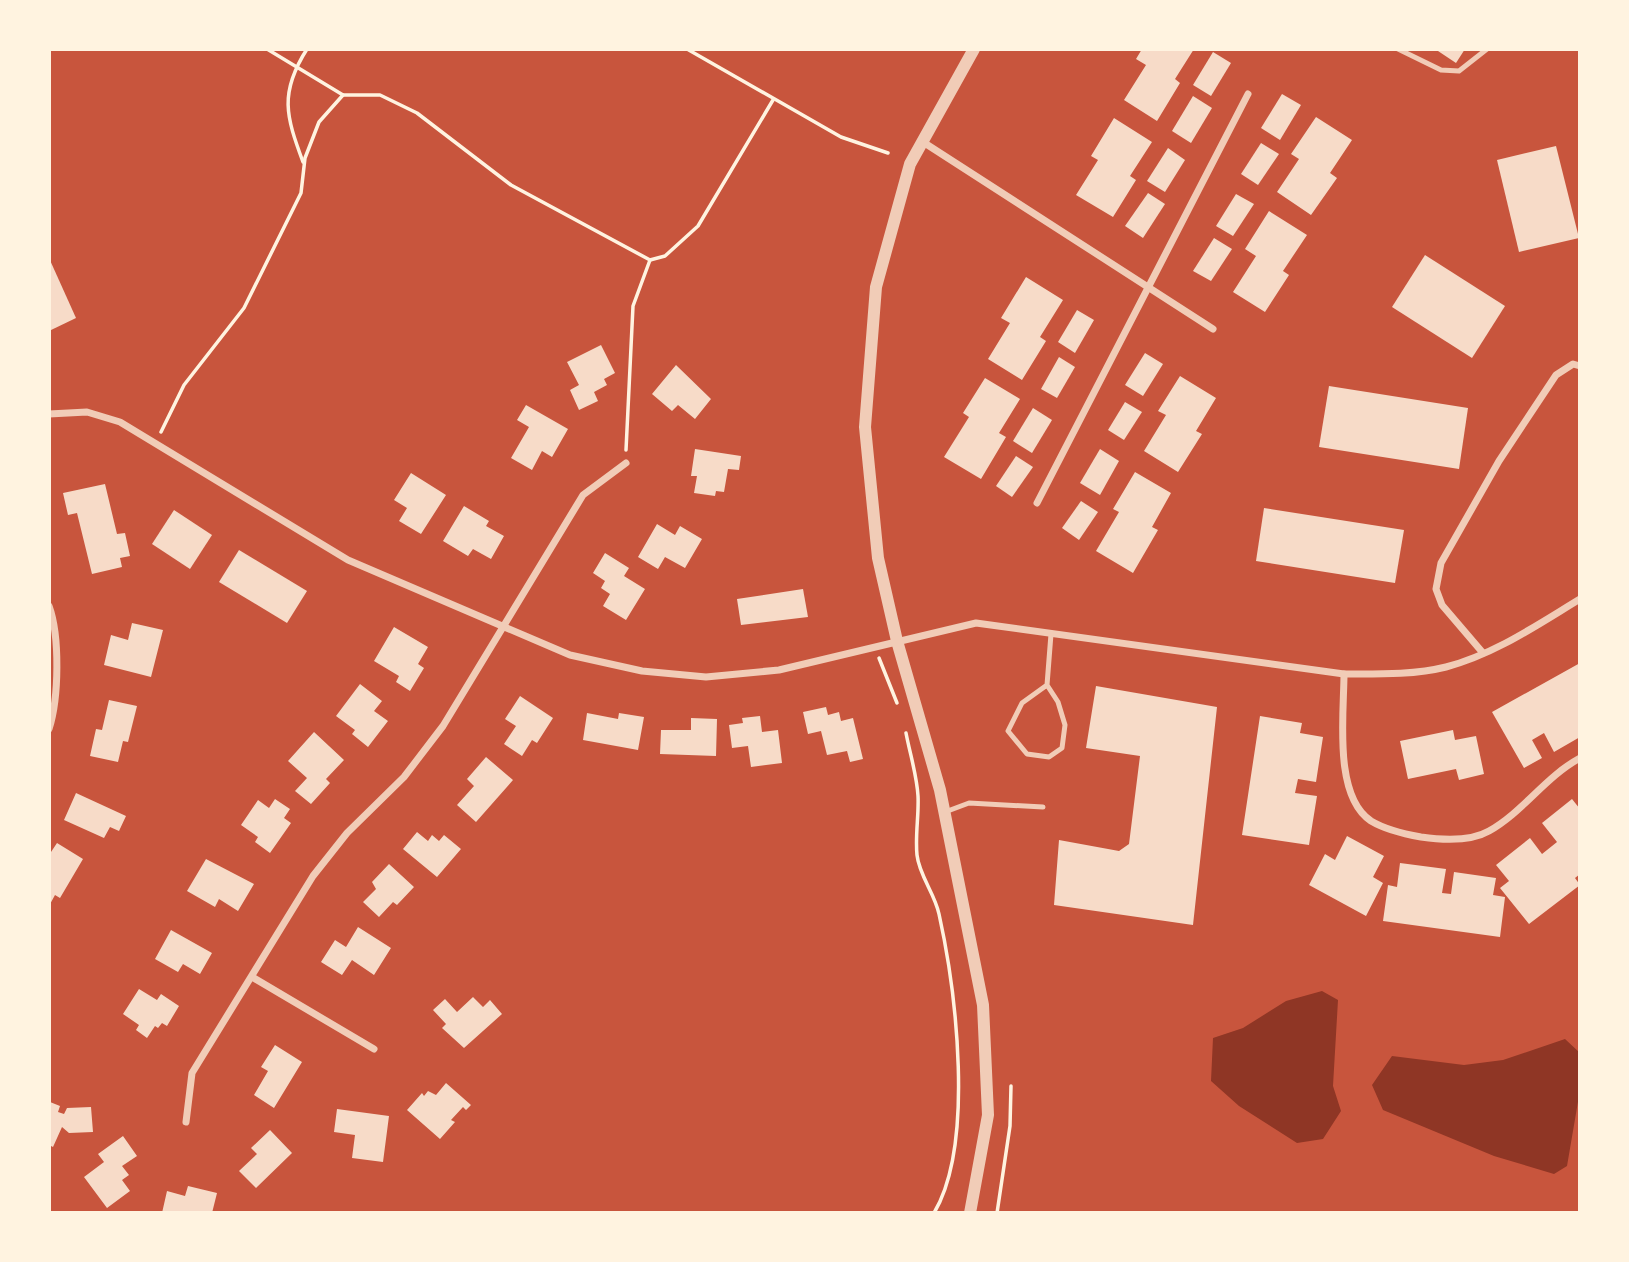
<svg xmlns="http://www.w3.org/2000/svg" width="1629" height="1262" viewBox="0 0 1629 1262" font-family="'Playfair Display',serif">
<rect width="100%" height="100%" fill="#c8553d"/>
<g fill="#8f3625">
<path d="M1322 991 1338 1000 1333 1086 1341 1111 1323 1139 1297 1143 1239 1106 1211 1081 1213 1038 1243 1028 1286 1001Z"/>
<path d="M1565 1039 1580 1053V1090L1567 1166 1554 1174 1494 1156 1383 1110 1372 1085 1392 1056 1464 1065 1503 1060Z"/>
</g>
<g fill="#f7dbc8">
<path d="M1142 49H1194L1175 79 1180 83 1157 121 1124 100 1146 65 1136 59Z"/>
<path d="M1435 49H1465L1456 63Z"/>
<path d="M1213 52 1231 63 1211 96 1193 85Z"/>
<path d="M1282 94 1301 105 1280 140 1261 128Z"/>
<path d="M1193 96 1212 108 1191 143 1172 131Z"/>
<path d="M1316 117 1352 140 1330 173 1337 178 1311 215 1277 192 1299 159 1291 154Z"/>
<path d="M1114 118 1152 142 1130 176 1136 180 1113 217 1076 195 1098 160 1091 156Z"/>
<path d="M1261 143 1279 154 1258 185 1241 174Z"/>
<path d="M1556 146 1579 238 1519 252 1497 160Z"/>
<path d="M1168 148 1185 160 1165 192 1147 181Z"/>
<path d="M1148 193 1165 204 1143 238 1125 226Z"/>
<path d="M1236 194 1254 204 1233 236 1216 226Z"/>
<path d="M1269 211 1307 235 1283 271 1289 275 1265 312 1233 292 1256 256 1245 249Z"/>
<path d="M1214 238 1232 249 1211 281 1193 271Z"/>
<path d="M1425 255 1505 306 1472 358 1392 307Z"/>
<path d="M49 258 76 318 49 331Z"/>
<path d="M1026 277 1063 300 1040 337 1046 341 1022 380 988 359 1010 323 1001 318Z"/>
<path d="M1077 310 1094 320 1075 353 1058 342Z"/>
<path d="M601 345 615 373 604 379 607 385 594 392 598 401 579 410 570 390 579 385 567 362Z"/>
<path d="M1145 353 1163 364 1143 396 1125 385Z"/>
<path d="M1059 357 1075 367 1057 398 1041 389Z"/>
<path d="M676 365 711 399 695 419 678 405 672 411 652 394Z"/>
<path d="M1180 376 1216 398 1196 431 1202 434 1178 472 1144 451 1166 415 1158 411Z"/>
<path d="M985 378 1020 399 999 433 1006 437 981 479 944 457 969 417 963 413Z"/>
<path d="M1329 386 1468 408 1459 469 1319 447Z"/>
<path d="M1125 402 1142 412 1124 440 1108 430Z"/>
<path d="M526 405 568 429 552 457 542 451 532 470 511 458 529 427 517 420Z"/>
<path d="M1033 408 1052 420 1032 453 1013 441Z"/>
<path d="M695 449 741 456 739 470 728 469 724 492 716 491 715 496 694 493 697 476H691Z"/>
<path d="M1100 449 1119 461 1100 495 1080 483Z"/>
<path d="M1016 456 1033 467 1012 497 996 486Z"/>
<path d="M1135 472 1171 493 1152 527 1158 530 1133 573 1096 551 1119 512 1113 509Z"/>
<path d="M411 473 446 495 421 534 399 521 407 508 394 500Z"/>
<path d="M105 484 117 534 125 533 130 556 120 558 122 567 92 574 77 513 68 515 63 493Z"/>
<path d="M1081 501 1098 512 1079 540 1062 528Z"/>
<path d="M464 506 489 521 486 526 504 536 491 559 473 549 468 556 443 541Z"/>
<path d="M1264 508 1404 530 1395 583 1256 561Z"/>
<path d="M174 510 212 535 190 569 152 544Z"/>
<path d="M657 524 675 535 680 526 702 539 685 568 665 557 658 569 638 557Z"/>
<path d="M239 550 307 591 287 623 219 582Z"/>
<path d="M605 553 629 568 624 576 645 589 626 620 603 606 610 594 601 588 605 581 593 573Z"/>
<path d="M803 589 808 617 741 625 737 599Z"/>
<path d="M132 623 163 630 151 677 104 665 111 635 128 640Z"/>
<path d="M394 627 428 647 418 664 424 668 410 691 396 682 399 676 374 661Z"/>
<path d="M1580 663V737L1554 752 1544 733 1532 740 1542 758 1524 768 1492 712Z"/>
<path d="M360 684 382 701 374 711 388 721 368 747 352 734 355 730 336 716Z"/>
<path d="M1096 686 1217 707 1193 925 1054 905 1059 840 1119 851 1129 844 1140 756 1086 748Z"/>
<path d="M520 696 553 718 537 743 532 740 522 756 504 744 516 726 505 719Z"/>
<path d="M109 700 137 706 128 742 123 741 118 762 90 756 96 729 102 730Z"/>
<path d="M826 707 828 715 839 712 841 721 853 718 863 759 850 762 847 751 827 755 821 731 808 734 803 712Z"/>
<path d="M587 713 618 719 619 713 644 717 638 750 583 740Z"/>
<path d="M760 716 762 732 778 730 782 763 751 767 748 746 732 748 729 725 743 723 742 718Z"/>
<path d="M1260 716 1302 723 1300 733 1323 737 1316 782 1298 779 1295 793 1317 796 1309 845 1242 835Z"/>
<path d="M691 718 717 719 716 756 660 754 661 730H691Z"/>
<path d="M1453 730 1455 740 1476 736 1484 774 1459 780 1456 769 1408 779 1400 741Z"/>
<path d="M314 732 344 760 326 779 330 783 311 804 295 791 307 778 288 761Z"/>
<path d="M486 757 513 780 476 822 457 805 474 786 467 779Z"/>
<path d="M76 793 126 816 119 831 110 827 104 838 64 820Z"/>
<path d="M275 799 290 809 284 818 291 823 270 853 255 842 258 837 241 825 258 800 269 808Z"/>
<path d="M1572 799 1580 809V874L1575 878 1580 885 1529 924 1500 888 1509 881 1496 865 1530 838 1542 854 1557 842 1542 823Z"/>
<path d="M417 832 428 841 432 835 439 841 444 835 461 849 437 877 403 849Z"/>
<path d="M1347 836 1384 856 1373 877 1383 883 1366 916 1309 885 1325 854 1335 860Z"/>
<path d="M57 843 83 859 60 898 55 895 49 906V855Z"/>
<path d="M206 859 254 884 238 911 219 899 215 907 187 891Z"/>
<path d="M1400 863 1446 869 1442 893 1451 894 1454 872 1496 878 1493 895 1505 897 1500 937 1383 921 1388 885 1397 887Z"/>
<path d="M389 864 414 887 397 905 393 902 379 917 363 902 376 889 372 882Z"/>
<path d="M358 927 391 948 374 975 352 960 342 975 321 962 335 940 346 947Z"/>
<path d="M171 930 212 953 200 974 183 964 178 972 155 959Z"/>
<path d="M139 989 157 1000 161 994 179 1006 167 1026 162 1023 158 1028 155 1026 147 1038 136 1030 139 1025 123 1014Z"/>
<path d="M473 997 483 1007 490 1000 502 1014 464 1048 442 1028 446 1024 433 1010 445 999 457 1012Z"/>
<path d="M275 1045 302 1062 274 1108 254 1095 268 1071 261 1067Z"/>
<path d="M446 1083 471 1105 466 1110 463 1107 451 1120 455 1122 440 1139 407 1110 422 1093 424 1096 428 1091 436 1095Z"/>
<path d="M50 1102 60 1106 58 1112 64 1114 67 1108 91 1107 93 1132 69 1133 62 1127 53 1147 49 1145Z"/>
<path d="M337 1109 389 1116 383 1162 352 1158 355 1135 334 1132Z"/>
<path d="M270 1130 292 1153 256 1188 239 1171 257 1154 251 1148Z"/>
<path d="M123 1136 137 1156 122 1166 129 1175 122 1180 130 1191 107 1208 84 1177 104 1162 98 1154Z"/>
<path d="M188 1186 217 1193 212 1213H162L167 1191 185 1196Z"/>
</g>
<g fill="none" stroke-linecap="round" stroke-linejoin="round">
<g stroke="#fff3e0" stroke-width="3.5">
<path d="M267 49 343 95"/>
<path d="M687 49 841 137 888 153"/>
<path d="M303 162C286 116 279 93 307 49"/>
<path d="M161 432 184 385 244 308 301 193 305 158 319 122 343 95H380L417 113 511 185 650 260 665 256 698 226 773 100"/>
<path d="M626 450 633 306 650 260"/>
<path d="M879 658 897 703"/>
<path d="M906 733C910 754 917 776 918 796 919 815 915 835 917 855 919 875 935 894 939 914 956 991 975 1144 934 1213"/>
<path d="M997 1213 1010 1126 1011 1086"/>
</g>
<g stroke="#f1ccb7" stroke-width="5">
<path d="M1398 49 1441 70 1459 71 1487 49"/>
<path d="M1047 685 1022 703 1008 731 1027 754 1049 757 1062 748 1065 725 1058 702 1047 685 1051 634"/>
<path d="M945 812 969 803 1043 807"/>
</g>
<g stroke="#f1ccb7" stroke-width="7">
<path d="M923 142 1213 329"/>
<path d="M49 414 87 412 120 422 348 560 570 655 642 671 706 677 779 670 976 623 1344 674C1377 674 1414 675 1446 667 1495 654 1537 625 1580 599"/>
<path d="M1037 503 1248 94"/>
<path d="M49 606C60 636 59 698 49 729"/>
<path d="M1483 653 1442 605 1436 589 1441 563 1499 461 1556 375 1573 364 1580 366"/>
<path d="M1344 674C1344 713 1333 796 1371 821 1386 830 1404 834 1421 837 1442 840 1470 842 1489 831 1523 812 1545 777 1580 758"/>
<path d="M252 977 374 1049"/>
<path d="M186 1122 192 1073 313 876 347 833 404 777 443 726 583 495 626 463"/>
</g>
<path stroke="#f1ccb7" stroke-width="12" d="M970 1213 988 1115 983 1005 940 790 897 641 878 558 865 427 876 287 910 164 974 49"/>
</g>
<rect width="1629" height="1262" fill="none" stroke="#fff3e0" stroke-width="102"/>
</svg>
